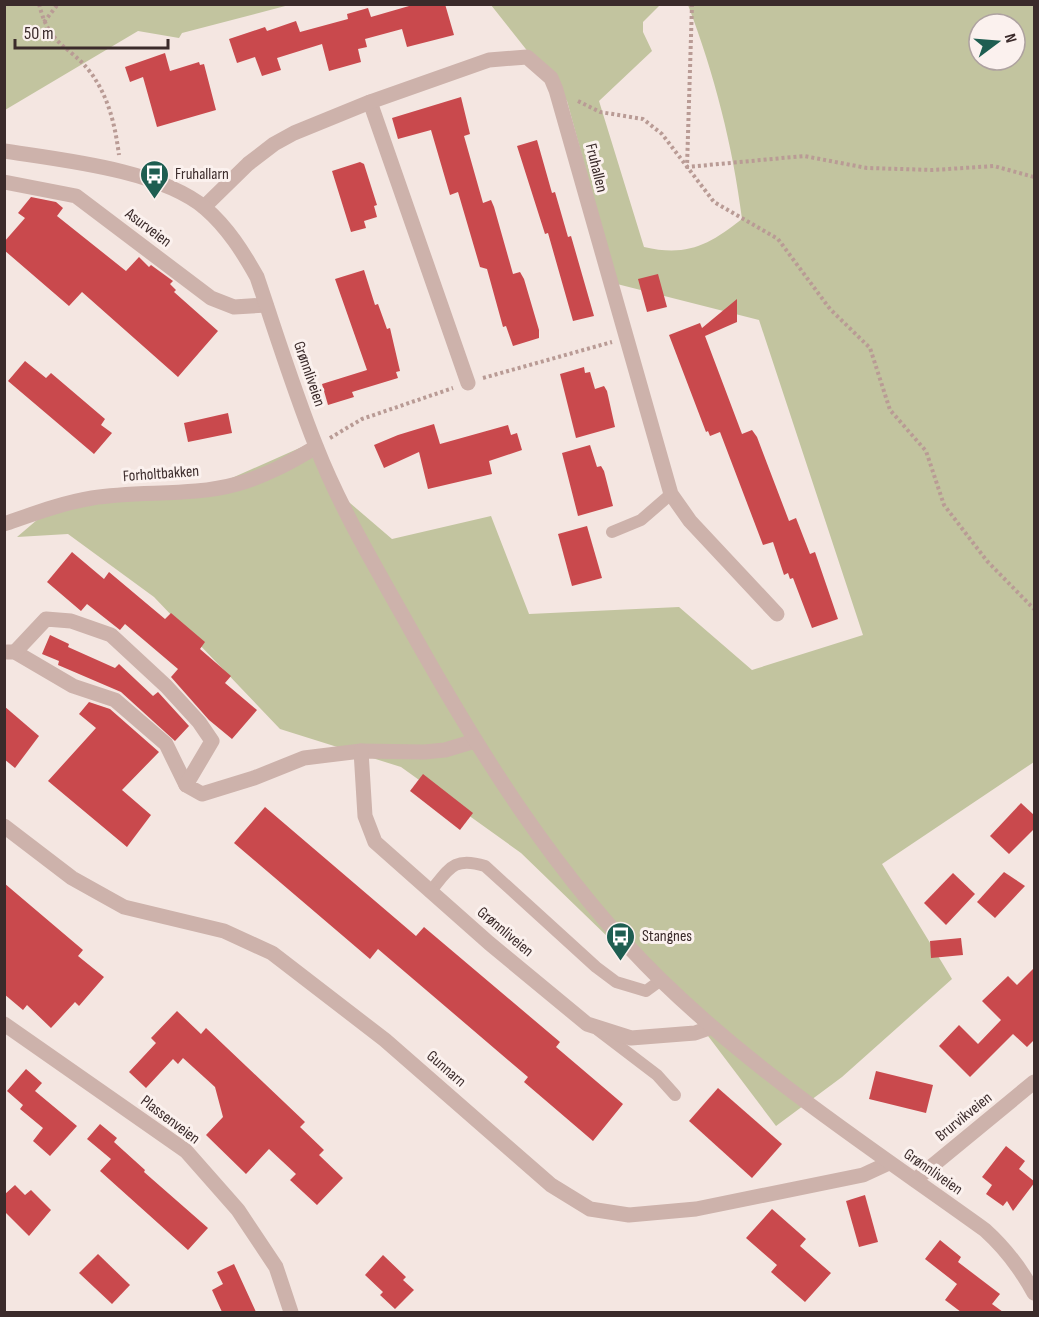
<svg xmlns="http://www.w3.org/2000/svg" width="1039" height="1317" viewBox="0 0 1039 1317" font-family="'Sofia Sans Condensed',sans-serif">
<rect width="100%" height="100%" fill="#f4e6e1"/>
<g fill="#c2c49f" fill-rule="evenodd">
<path d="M4 5 5 4 289 5 182 33 179 38 138 31 5 110Z"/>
<path d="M491 5H660L643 22V32L652 51 599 101 644 247C687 257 709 245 742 219 733 146 714 73 688 5H1034V762L882 864 952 979 842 1077 776 1126 702 1028 521 853 401 767 280 729 154 597 68 534 17 537 51 508 207 489 313 442 343 497 392 539 491 516 529 614 679 607 752 670 863 635 759 320 617 284 567 101ZM979 24H1015V60H979Z"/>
</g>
<g fill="#c9494d">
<path d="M416 4H445L454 35 407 47 402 29 365 39 367 47 358 49 361 62 329 71 322 44 277 58 281 70 262 76 255 57 237 63 229 39 265 27 267 31 296 21 300 32 348 19 347 14 368 8 371 17Z"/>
<path d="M165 53 170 71 199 62 200 65 204 64 216 110 157 127 143 77 130 82 125 67Z"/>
<path d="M461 97 470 134 464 136 483 203 491 200 494 207 513 274 520 272 524 279 539 330V338L513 346 506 326 503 327 487 269 480 267 458 192 450 195 431 130 398 139 392 118Z"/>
<path d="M537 140 552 193 555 192 568 237 571 236 594 316 573 321 548 233 545 234 517 146Z"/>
<path d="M360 162 364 164 377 205 374 206 377 217 364 221 366 228 351 232 332 171Z"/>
<path d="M31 197 56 202 63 208 57 216 126 271 139 257 149 267 151 265 173 281 170 284 176 290 174 292 218 331 178 377 82 292 69 306 4 250V242L25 218 18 213Z"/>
<path d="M364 270 375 305 378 304 387 329 390 328 400 371 396 372 398 378 352 392 354 397 328 405 322 384 367 370 335 279Z"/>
<path d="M658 274 667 307 647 312 638 279Z"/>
<path d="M737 299V322L705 336 742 434 752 430 757 437 789 521 796 518 810 554 815 552 838 619 812 628 793 578 790 579 788 573 784 575 773 542 763 545 720 432 710 436 708 431 706 432 669 335 700 323 702 328Z"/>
<path d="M25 361 46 378 51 373 105 419 101 425 112 433 94 454 8 381Z"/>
<path d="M584 367 585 373 590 372 595 389 604 386 607 391 615 427 576 438 560 374Z"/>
<path d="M228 413 232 433 188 442 184 423Z"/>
<path d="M434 424 440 444 508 425 511 435 517 433 522 450 489 461 492 474 428 489 419 452 384 468 374 445 398 435Z"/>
<path d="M590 445 597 467 601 466 604 471 613 506 578 516 562 453Z"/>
<path d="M587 526 602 578 572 586 558 534Z"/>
<path d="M72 552 104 579 109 572 165 619 171 613 205 642 200 649 231 676 225 683 257 710 232 739 209 720 171 677 178 669 125 624 120 630 87 604 81 611 47 582Z"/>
<path d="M50 635 69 644 68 647 115 668 119 664 153 696 158 692 189 726 175 741 121 692 58 665 59 661 42 654Z"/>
<path d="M89 702 110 709 159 752 122 790 151 815 127 847 48 781 96 728 79 714Z"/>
<path d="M4 706 39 736 15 768 4 759Z"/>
<path d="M423 774 473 813 460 830 410 791Z"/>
<path d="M1021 803 1035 816V828L1009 854 990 836Z"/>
<path d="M265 807 416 936 424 927 560 1042 556 1047 623 1104 593 1141 524 1082 528 1077 378 949 370 959 234 843Z"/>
<path d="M1004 872 1025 886 995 918 977 902Z"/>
<path d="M953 873 975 894 946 925 924 903Z"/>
<path d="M4 883 83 950 78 956 104 977 79 1006 75 1002 51 1028 27 1005 23 1010 4 994Z"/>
<path d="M961 938 963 955 931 958 930 941Z"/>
<path d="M1035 967V1039L1027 1047 1013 1034 970 1077 939 1046 959 1025 978 1044 1001 1020 982 1001 1008 976 1017 985Z"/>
<path d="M177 1011 201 1034 206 1028 305 1122 300 1127 324 1150 319 1155 343 1178 317 1205 290 1180 296 1174 269 1149 246 1174 206 1135 223 1117 215 1087 183 1058 178 1064 173 1059 146 1088 129 1072 156 1043 151 1038Z"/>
<path d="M26 1069 42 1083 35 1091 77 1126 50 1156 33 1141 43 1128 20 1109 23 1105 7 1091Z"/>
<path d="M876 1071 933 1085 926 1113 869 1099Z"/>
<path d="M718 1088 782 1144 752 1178 689 1121Z"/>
<path d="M100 1124 117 1138 114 1142 145 1170 144 1172 208 1228 188 1250 100 1171 111 1159 87 1139Z"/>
<path d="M1006 1146 1025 1161 1019 1169 1035 1182 1013 1211 1007 1201 1003 1206 986 1194 992 1185 982 1177Z"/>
<path d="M15 1185 25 1195 31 1190 51 1210 29 1236 4 1211V1195Z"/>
<path d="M865 1195 878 1242 859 1247 846 1201Z"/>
<path d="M772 1209 806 1239 800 1246 831 1273 805 1302 771 1272 777 1265 746 1238Z"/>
<path d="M940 1240 961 1257 958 1262 1000 1294 992 1304 1003 1312H961L945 1300 957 1284 925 1259Z"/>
<path d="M98 1254 130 1285 112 1304 79 1273Z"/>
<path d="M383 1255 406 1277 403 1280 414 1290 395 1309 380 1295 383 1292 365 1275Z"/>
<path d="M234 1264 256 1312H222L212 1290 223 1284 217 1272Z"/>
</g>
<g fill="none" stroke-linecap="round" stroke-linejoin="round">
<g stroke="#b99b95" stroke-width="4" stroke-dasharray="3 3" stroke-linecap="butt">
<path d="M39 4C50 48 69 44 91 73 109 98 115 125 119 155"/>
<path d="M692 4 687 167 804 156 867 168 933 170 994 166 1034 177"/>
<path d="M44 22 58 4"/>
<path d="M578 101 600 112 643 119 662 134 714 202 778 239 830 309 870 348 890 410 926 451 944 505 987 561 1034 609"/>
<path d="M483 378 612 342"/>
<path d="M330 438 362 419 453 388"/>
</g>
<g stroke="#cdb2ab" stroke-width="12">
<path d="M612 532 641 520 671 494"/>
<path d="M430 892C449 869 453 856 485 866L596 967 616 982 646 991 661 980"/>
<path d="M598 1030 657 1075 675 1095"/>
</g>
<g stroke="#cdb2ab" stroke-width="15">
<path d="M370 102 468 383"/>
<path d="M4 182 76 196 211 298 234 307 266 305"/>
<path d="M204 207 248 164 274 144 294 133 370 102 489 60 527 57 551 78 556 90 671 494 690 521 777 614"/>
<path d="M4 524C33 514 62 503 92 498 140 490 190 497 237 484 266 476 291 462 316 447"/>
<path d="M7 652H15L73 686 115 700 166 744 186 785"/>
<path d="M15 652 46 619 71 621 111 635 166 686 199 722 212 741 186 785 202 794 254 778 304 758 361 751 424 752 445 750 475 741"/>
<path d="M361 751 365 816 375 842 489 943 587 1024 631 1038 695 1033 712 1027"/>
<path d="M4 826 72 878 124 907 224 931 272 953 385 1040 551 1185 590 1209 629 1215 696 1209 863 1175 889 1163"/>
<path d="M4 1024 186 1151 238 1210 276 1267 291 1312"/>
<path d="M915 1180 1034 1082"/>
</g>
<path stroke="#cdb2ab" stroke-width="15" d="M4 151C62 160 160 170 205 208 228 228 243 252 257 277 276 333 294 391 316 446 339 505 372 561 403 616 475 746 556 878 663 982 761 1077 874 1150 985 1230 1006 1249 1021 1269 1034 1293"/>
</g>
<defs>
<symbol id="bus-pin" viewBox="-11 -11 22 30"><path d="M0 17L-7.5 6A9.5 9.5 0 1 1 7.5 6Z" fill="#1e5e51" stroke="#fbf1ee"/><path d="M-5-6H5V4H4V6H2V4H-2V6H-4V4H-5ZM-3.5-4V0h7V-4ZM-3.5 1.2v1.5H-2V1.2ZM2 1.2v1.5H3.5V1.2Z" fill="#fff"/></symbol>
</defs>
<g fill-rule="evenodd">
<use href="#bus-pin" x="138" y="158" width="33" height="45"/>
<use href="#bus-pin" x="604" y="920" width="33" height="45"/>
</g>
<g text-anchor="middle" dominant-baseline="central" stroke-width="6" stroke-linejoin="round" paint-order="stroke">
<g font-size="16" fill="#3b2b2b" stroke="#fbf1ee">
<text transform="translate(596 168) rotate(76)">Fruhallen</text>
<text transform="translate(148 228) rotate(37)">Asurveien</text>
<text transform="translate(309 374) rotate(71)">Grønnliveien</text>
<text transform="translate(161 474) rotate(-4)">Forholtbakken</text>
<text transform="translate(505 932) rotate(40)">Grønnliveien</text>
<text transform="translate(446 1069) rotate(41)">Gunnarn</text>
<text transform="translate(964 1117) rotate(-39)">Brurvikveien</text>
<text transform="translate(170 1120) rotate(37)">Plassenveien</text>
<text transform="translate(933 1172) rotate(35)">Grønnliveien</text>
</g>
<g font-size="16" fill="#3b2b2b" stroke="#fbf1ee" text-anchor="start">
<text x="175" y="174">Fruhallarn</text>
<text x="642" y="936">Stangnes</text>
</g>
</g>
<rect width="1039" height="1317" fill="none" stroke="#3b2b2b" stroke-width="12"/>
<g transform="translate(997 42) rotate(74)"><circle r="28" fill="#fbf1ee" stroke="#aea2a0" stroke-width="1.5"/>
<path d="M0-4.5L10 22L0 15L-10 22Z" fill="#1e5e51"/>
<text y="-9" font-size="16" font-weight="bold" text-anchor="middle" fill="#3b2b2b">N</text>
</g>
<path d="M15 39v9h153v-9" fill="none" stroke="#3b2b2b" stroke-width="3"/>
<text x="24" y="39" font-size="18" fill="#3b2b2b" stroke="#fbf1ee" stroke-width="4.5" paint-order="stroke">50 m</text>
</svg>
